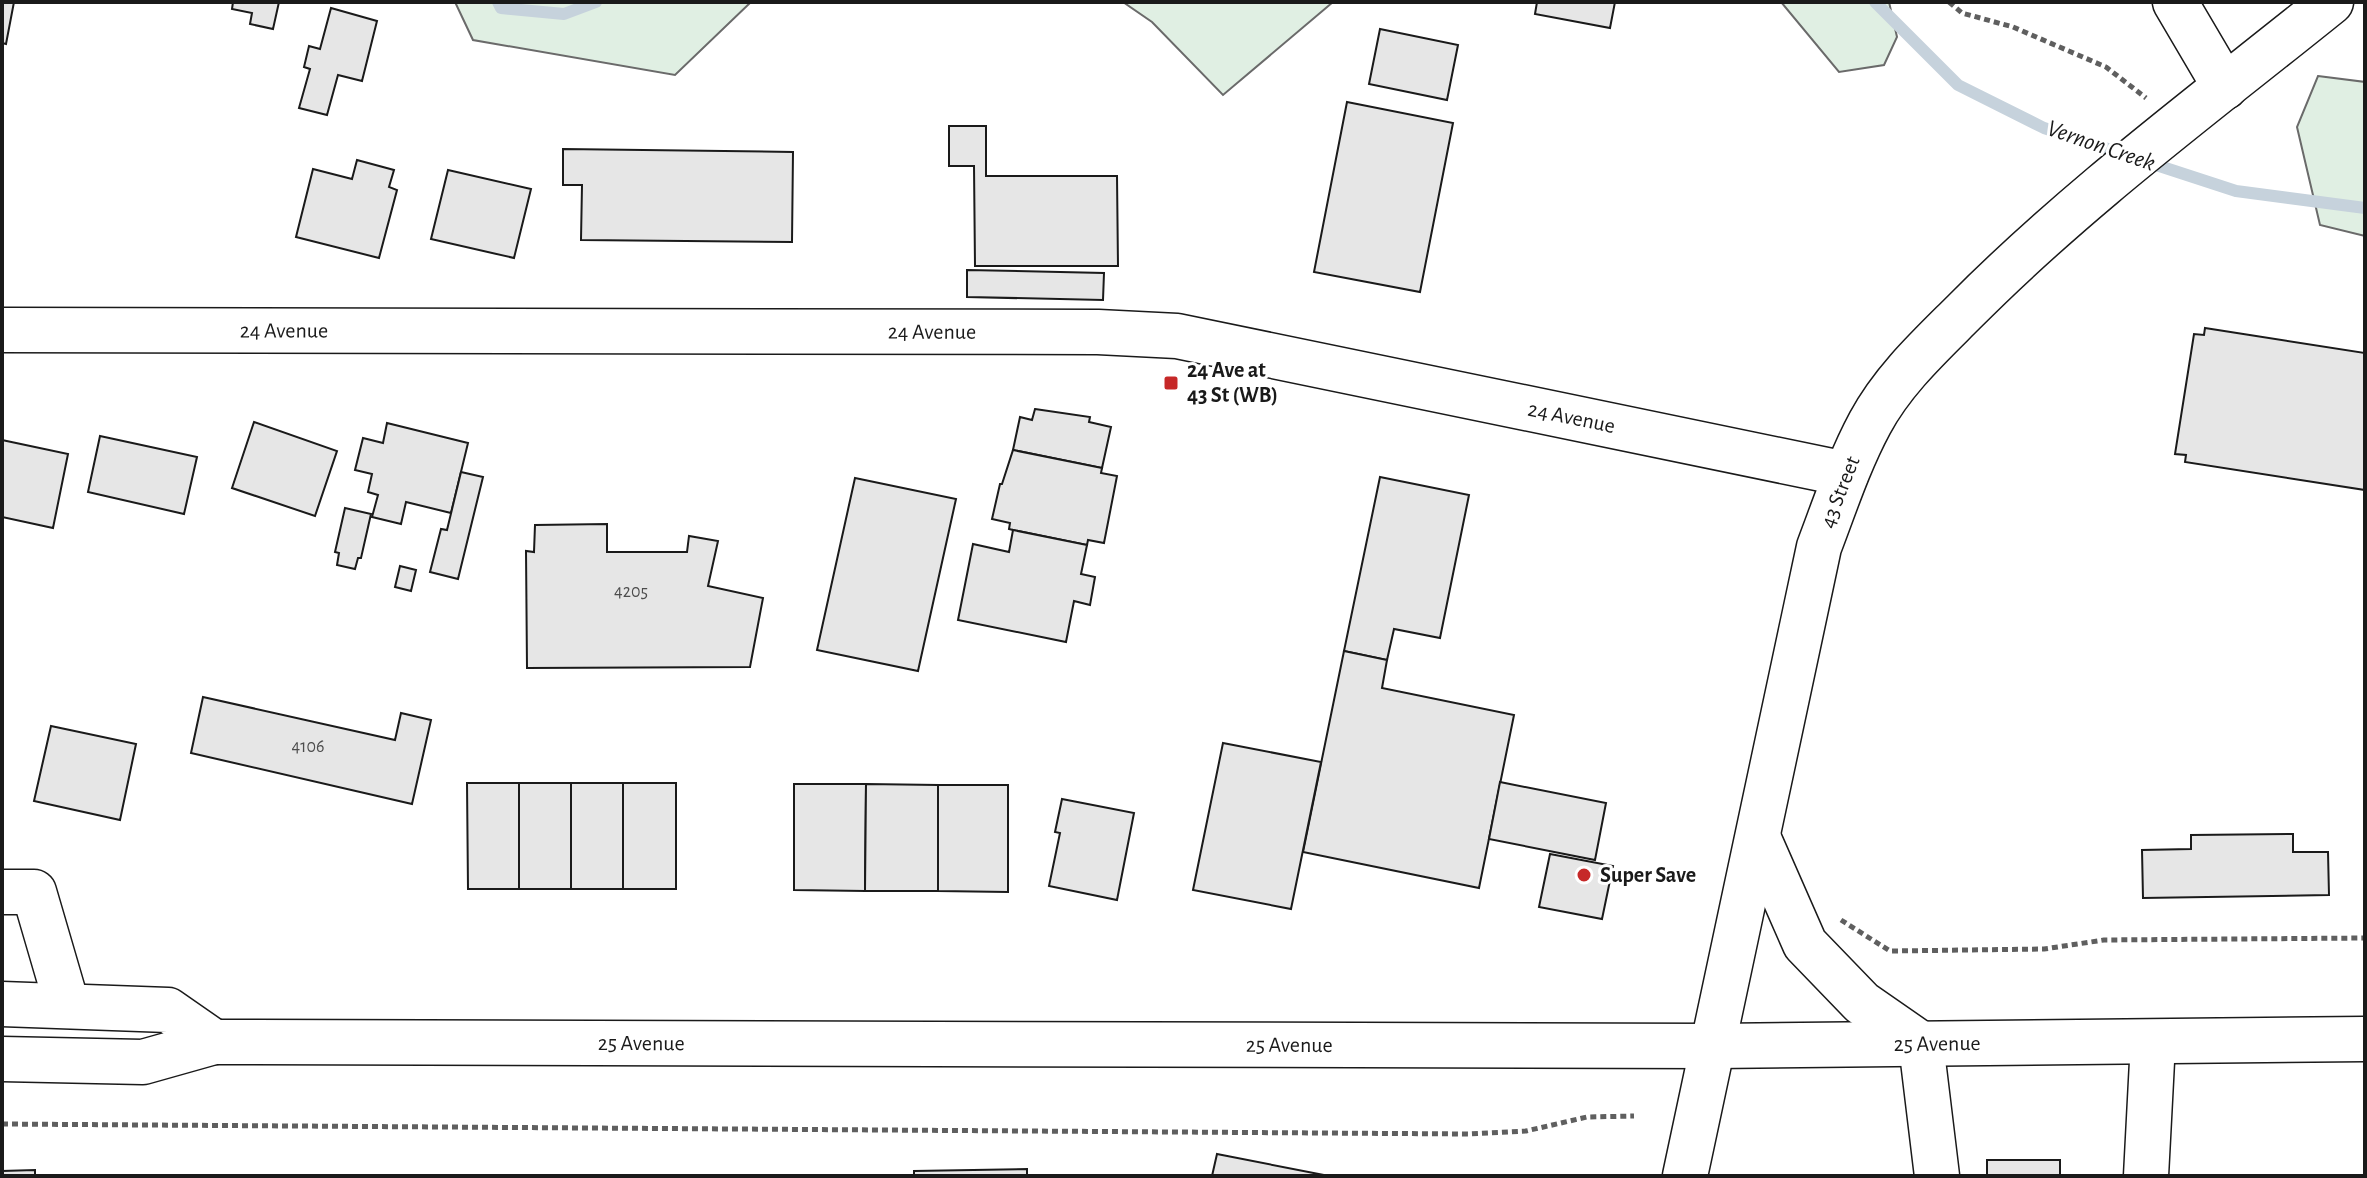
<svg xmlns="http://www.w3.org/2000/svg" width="2367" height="1178" viewBox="0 0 2367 1178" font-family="'Alegreya Sans',sans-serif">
<rect width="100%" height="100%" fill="#fff"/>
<g fill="#e0efe3" stroke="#6a6a6a" stroke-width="2">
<path d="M455 2H751L675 75 473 40Z"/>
<path d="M1123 2H1333L1223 95 1152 22Z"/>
<path d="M1781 2H1889L1897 37 1884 65 1839 72Z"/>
<path d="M2318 76 2365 82V236L2320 225 2297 127Z"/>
</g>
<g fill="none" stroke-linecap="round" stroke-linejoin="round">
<g stroke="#c6d2dc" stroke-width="12">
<path d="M498 2 501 8 564 14 596 2"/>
<path d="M1875 2 1958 85 2044 128 2123 154"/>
<path d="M2144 161 2236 191 2365 208"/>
</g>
</g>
<g fill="#e6e6e6" stroke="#1a1a1a" stroke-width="2">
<path d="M2 2H14L6 44 2 43Z"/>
<path d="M233 2H279L273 29 250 24 252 13 232 9Z"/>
<path d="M1537 2H1615L1610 28 1535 14Z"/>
<path d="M331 8 377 21 362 81 338 75 327 115 299 108 310 69 304 67 309 46 320 49Z"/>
<path d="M1380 29 1458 45 1447 100 1369 84Z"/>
<path d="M1347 102 1453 123 1420 292 1314 272Z"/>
<path d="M949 126H986V176H1117L1118 266H975L974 166H949Z"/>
<path d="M563 149 793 152 792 242 581 240 582 185H563Z"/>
<path d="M357 160 394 170 389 187 397 190 379 258 296 237 313 169 352 179Z"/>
<path d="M448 170 531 189 514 258 431 239Z"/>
<path d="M967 270 1104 273 1103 300 967 297Z"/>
<path d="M2205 328 2365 353V490L2185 462 2186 455 2175 454 2194 334 2204 335Z"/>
<path d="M1035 409 1090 417 1089 422 1111 427 1102 468 1013 450 1020 417 1032 420Z"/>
<path d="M254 422 337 451 315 516 232 488Z"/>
<path d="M387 423 468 443 451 513 406 502 401 524 372 517 378 495 368 492 372 474 355 470 363 438 383 443Z"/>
<path d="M100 436 197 457 184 514 88 492Z"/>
<path d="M2 440 68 454 53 528 2 517Z"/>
<path d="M1013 450 1102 468 1101 473 1117 476 1104 543 1088 540 1087 545 1013 530 1009 529 1010 523 992 519 1000 484H1002Z"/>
<path d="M461 472 483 477 458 579 430 572 441 529 447 530Z"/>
<path d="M1380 477 1469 495 1440 638 1394 629 1387 660 1344 651Z"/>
<path d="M855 478 956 499 918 671 817 650Z"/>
<path d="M345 508 371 514 361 558H358L355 569 337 565 339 553 335 552Z"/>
<path d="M607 524V552H687L689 536 718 541 708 586 763 598 750 667 527 668 526 551 534 552 535 525Z"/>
<path d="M1013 530 1087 545 1081 574 1095 577 1090 605 1074 601 1066 642 958 620 973 544 1009 552Z"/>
<path d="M400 566 416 570 411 591 395 587Z"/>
<path d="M1344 651 1387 660 1382 688 1514 715 1479 888 1303 852Z"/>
<path d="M203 697 395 740 401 713 431 720 412 804 191 753Z"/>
<path d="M51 726 136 744 120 820 34 801Z"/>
<path d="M1223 743 1321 762 1291 909 1193 890Z"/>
<path d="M1500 782 1606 803 1595 860 1489 839Z"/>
<path d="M467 783H519V889H468Z"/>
<rect x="519" y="783" width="52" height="106"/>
<rect x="571" y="783" width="52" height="106"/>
<rect x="623" y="783" width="53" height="106"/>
<path d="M794 784H866L865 891 794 890Z"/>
<path d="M866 784 938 785V891H865Z"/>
<path d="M938 785H1008V892L938 891Z"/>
<path d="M1062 799 1134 813 1117 900 1049 886 1060 833 1055 832Z"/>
<path d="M2293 834V852H2328L2329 895 2143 898 2142 850 2191 849V835Z"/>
<path d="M1550 854 1613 866 1602 919 1539 907Z"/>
<path d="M1217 1154 1329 1176H1212Z"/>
<rect x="1987" y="1160" width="73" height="16"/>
<path d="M1027 1169V1176H914V1171Z"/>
<path d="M35 1170V1176H2V1171Z"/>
</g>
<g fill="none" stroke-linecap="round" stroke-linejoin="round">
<defs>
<g id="minor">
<path d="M2175 2 2225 87"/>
<path id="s1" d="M2 330 1098 332 1177 336 1846 474"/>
<path d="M2 892H34L67 1005"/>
<path d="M1921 1044 1937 1176"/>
<path id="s2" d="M1685 1176 1819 547C1835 505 1849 462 1870 423 1893 380 1930 346 1964 312 2077 198 2207 102 2331 2"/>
<path d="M2146 1176 2153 1042"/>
</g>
<g id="major">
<path d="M1758 837 1805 944 1862 1003 1921 1044"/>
<path d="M2 1004 168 1010 214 1042"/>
<path id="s3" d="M2 1059 143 1062 214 1042 1715 1046 2365 1039"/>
</g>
</defs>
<use href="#minor" stroke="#1a1a1a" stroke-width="47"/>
<use href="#major" stroke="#1a1a1a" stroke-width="47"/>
<g stroke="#5f5f5f" stroke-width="5" stroke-dasharray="6 4" stroke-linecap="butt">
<path d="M1949 2 1962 13 2013 27 2106 67 2146 98"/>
<path d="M1841 920 1890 951 2044 949 2104 940 2365 938"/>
<path d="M2 1124 1469 1134 1526 1131 1587 1117 1634 1116"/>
</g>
<use href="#minor" stroke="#fff" stroke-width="44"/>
<use href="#major" stroke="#fff" stroke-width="44"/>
</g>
<g fill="#c62828" stroke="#fff" stroke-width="3">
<rect x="1163" y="375" width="16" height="16" rx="4"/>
<circle cx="1584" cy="875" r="8"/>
</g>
<g text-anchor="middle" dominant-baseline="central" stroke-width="6" stroke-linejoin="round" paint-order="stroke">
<g font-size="18" fill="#4d4d4d">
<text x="631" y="592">4205</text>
<text x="308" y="747">4106</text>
</g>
<g font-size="22" fill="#1a1a1a" stroke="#fff">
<text stroke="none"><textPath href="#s1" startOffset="282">24 Avenue</textPath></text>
<text stroke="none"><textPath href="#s1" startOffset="930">24 Avenue</textPath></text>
<text stroke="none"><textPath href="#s1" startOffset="1578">24 Avenue</textPath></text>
<text stroke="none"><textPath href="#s2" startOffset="702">43 Street</textPath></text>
<text stroke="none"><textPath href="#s3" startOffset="642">25 Avenue</textPath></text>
<text stroke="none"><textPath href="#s3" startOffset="1938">25 Avenue</textPath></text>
<text stroke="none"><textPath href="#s3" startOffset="1290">25 Avenue</textPath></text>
</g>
<g font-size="22" font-weight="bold" fill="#1a1a1a" stroke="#fff" text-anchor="start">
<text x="1187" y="370">24 Ave at<tspan x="1187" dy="25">43 St (WB)</tspan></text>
<text x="1600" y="875">Super Save</text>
</g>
<g font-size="24" font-style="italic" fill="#1a1a1a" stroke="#fff">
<text transform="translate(2101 146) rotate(19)">Vernon Creek</text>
</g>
</g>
<rect width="2367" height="1178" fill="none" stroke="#1a1a1a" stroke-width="8"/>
</svg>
